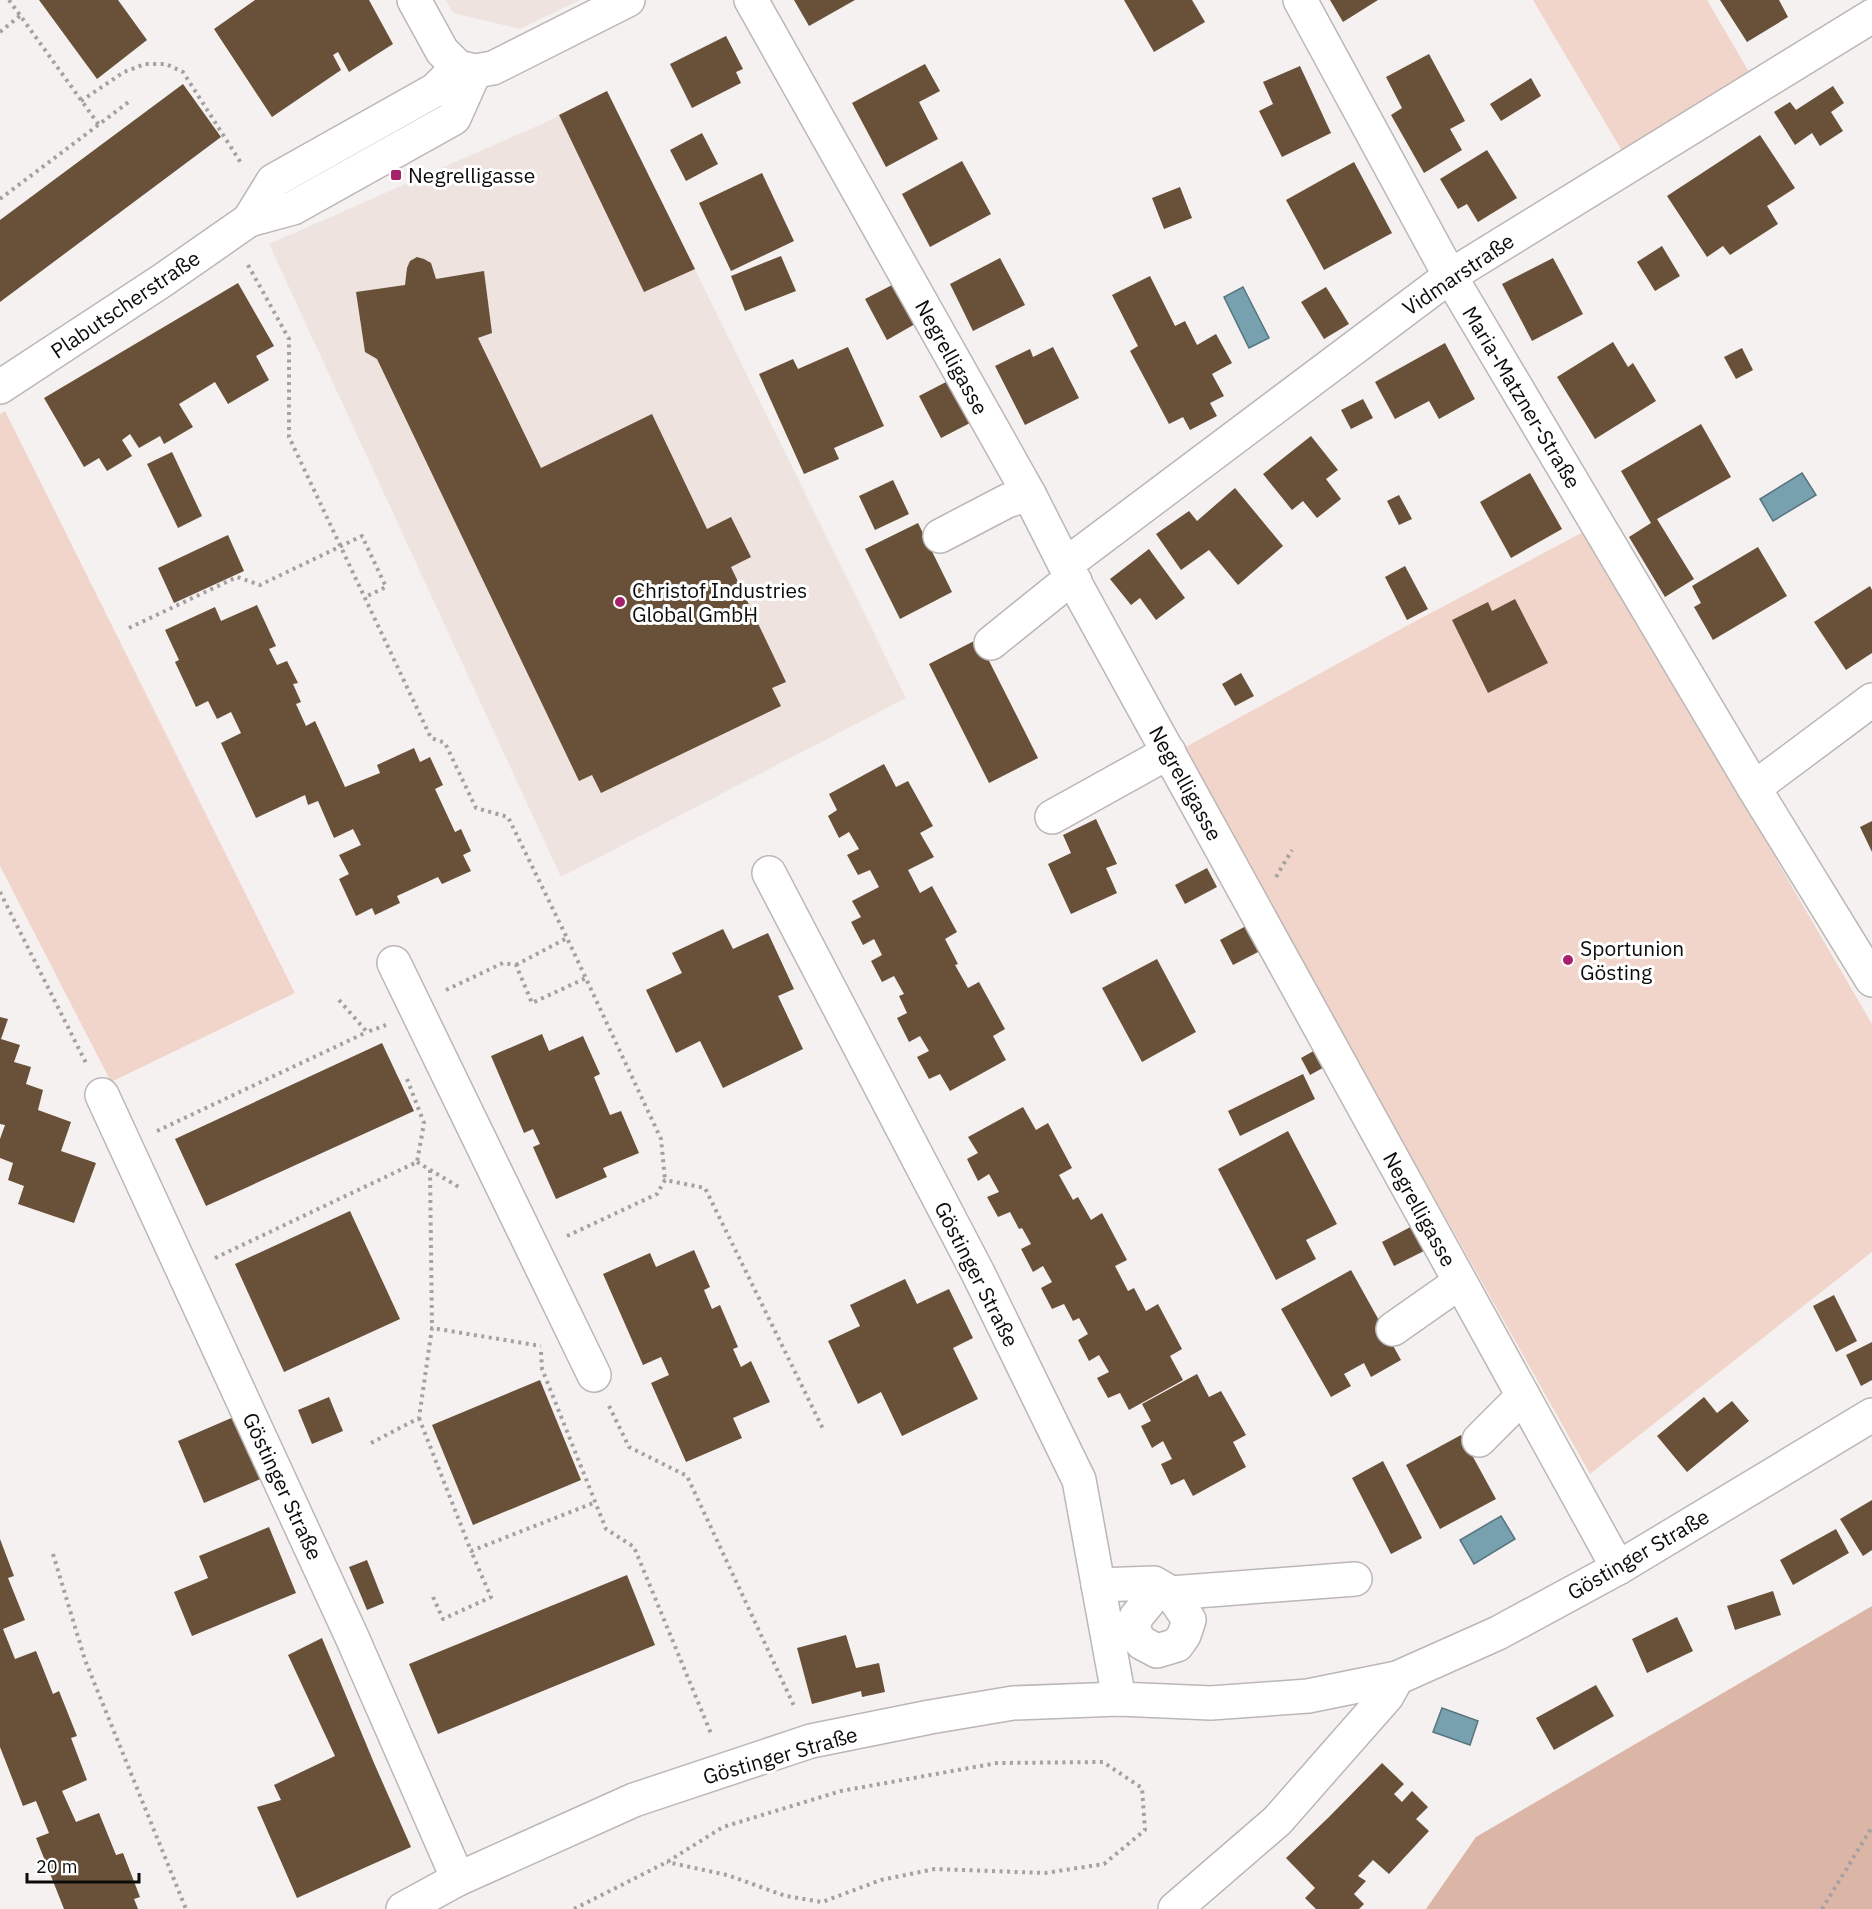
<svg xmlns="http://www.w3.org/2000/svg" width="1872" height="1909" viewBox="0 0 1872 1909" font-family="'IBM Plex Sans',sans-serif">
<rect width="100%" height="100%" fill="#f5f1f0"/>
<g fill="#eee3de">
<path d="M446 0H580L520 29 453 13Z"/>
<path d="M607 91 906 698 561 877 269 244 544 123Z"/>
</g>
<g fill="#f2d5ca">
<path d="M1533 0H1707L1749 72 1622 151Z"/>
<path d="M5 411 295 993 111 1082 0 866V414Z"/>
<path d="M1585 531 1872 1024V1252L1590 1474 1182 749 1412 623Z"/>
</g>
<path fill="#dbb5a6" d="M1872 1606V1909H1426L1476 1837Z"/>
<g fill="#78a1b0" stroke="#58747e" stroke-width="1.5">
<path d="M1243 287 1269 338 1249 348 1224 297Z"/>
<path d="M1802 473 1816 495 1773 521 1760 499Z"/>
<path d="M1501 1516 1515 1539 1474 1564 1460 1540Z"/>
<path d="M1442 1708 1478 1721 1470 1745 1433 1732Z"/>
</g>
<g fill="#695038">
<path d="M39 0H118L147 40 97 79Z"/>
<path d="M255 0H369L393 44 349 72 338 52 333 55 341 70 272 117 214 29Z"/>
<path d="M794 0H855L809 26Z"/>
<path d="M1124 0H1192L1205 22 1154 52Z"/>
<path d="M1330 0H1378L1343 22Z"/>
<path d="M1720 0H1779L1788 17 1747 42Z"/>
<path d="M726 36 743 69 736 72 741 83 692 108 670 64Z"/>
<path d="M1429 54 1465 121 1450 129 1462 150 1424 173 1391 115 1402 108 1386 77Z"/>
<path d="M925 64 940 91 919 102 938 139 886 167 852 103Z"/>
<path d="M1300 66 1331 133 1282 157 1259 111 1273 104 1263 82Z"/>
<path d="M1531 78 1541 96 1501 121 1490 104Z"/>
<path d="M183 84 221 137 0 302V220Z"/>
<path d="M1833 86 1844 103 1831 112 1843 131 1820 146 1812 133 1795 145 1774 112 1790 102 1796 110Z"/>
<path d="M607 91 695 269 644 292 559 115Z"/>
<path d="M702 133 718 164 686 181 670 150Z"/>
<path d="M1760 135 1795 188 1767 206 1778 224 1730 255 1723 246 1707 257 1667 196Z"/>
<path d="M1487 150 1517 198 1478 222 1467 204 1458 209 1440 179Z"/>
<path d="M962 161 991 214 930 247 902 194Z"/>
<path d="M1354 162 1392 233 1324 270 1286 200Z"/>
<path d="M762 173 794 241 731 271 699 203Z"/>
<path d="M1180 187 1192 218 1164 229 1152 198Z"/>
<path d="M1662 246 1680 276 1655 291 1637 262Z"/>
<path d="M781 256 796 291 745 311 731 276Z"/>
<path d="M417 257 424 259 431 263 436 279 484 271 492 333 478 338 541 468 652 414 707 529 731 517 751 557 731 567 786 682 772 688 781 706 601 793 592 775 579 781 377 359 365 352 356 292 405 285 407 268 410 261Z"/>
<path d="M1000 258 1025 305 973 331 950 284Z"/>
<path d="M1553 258 1583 314 1532 341 1502 284Z"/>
<path d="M1150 276 1175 326 1185 321 1197 345 1216 334 1232 363 1212 374 1224 396 1210 403 1217 416 1190 430 1183 417 1169 424 1130 351 1138 346 1112 295Z"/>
<path d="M238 283 274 346 256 356 269 380 228 404 215 382 179 404 193 427 164 444 160 436 139 448 130 434 122 440 132 456 107 471 99 458 84 467 44 398Z"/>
<path d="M894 284 915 324 887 340 865 299Z"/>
<path d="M1326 287 1349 324 1324 339 1301 302Z"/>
<path d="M1613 342 1628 367 1633 363 1656 401 1595 439 1557 377Z"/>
<path d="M1445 343 1475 399 1439 419 1429 401 1395 419 1375 382Z"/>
<path d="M848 347 884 426 834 448 839 459 804 474 759 374 793 359 798 369Z"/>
<path d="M1053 347 1079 398 1025 425 995 366 1030 349 1033 357Z"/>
<path d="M1742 348 1753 370 1736 379 1724 357Z"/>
<path d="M948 381 970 423 941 438 919 396Z"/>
<path d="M1363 399 1373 418 1351 429 1341 410Z"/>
<path d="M1701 424 1731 477 1657 519 1694 579 1665 597 1629 537 1651 523 1621 471Z"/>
<path d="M1311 436 1338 470 1326 479 1341 499 1317 518 1303 501 1292 510 1263 474Z"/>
<path d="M172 452 202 516 178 528 147 464Z"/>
<path d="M1530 473 1562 529 1511 558 1480 502Z"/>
<path d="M893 480 909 514 875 530 859 496Z"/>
<path d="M1235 488 1283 546 1238 585 1209 550 1181 570 1156 534 1189 511 1197 521Z"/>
<path d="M1399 495 1412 519 1399 525 1387 501Z"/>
<path d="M918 523 952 592 900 619 865 549Z"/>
<path d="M228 535 244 571 174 603 158 568Z"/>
<path d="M1758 547 1787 596 1713 640 1694 607 1701 603 1692 586Z"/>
<path d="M1149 549 1185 598 1156 620 1140 598 1131 605 1110 579Z"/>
<path d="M1405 566 1428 609 1407 620 1385 577Z"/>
<path d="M1870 586 1872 590V653L1846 670 1814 622Z"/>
<path d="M1515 599 1548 663 1488 693 1452 620 1488 602 1492 611Z"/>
<path d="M257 605 276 646 269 649 277 665 287 661 298 683 293 684 301 702 296 704 306 726 315 721 345 787 380 773 377 765 414 748 420 762 430 757 443 785 435 789 455 832 461 829 471 851 463 855 471 871 442 884 438 877 397 896 400 903 375 915 372 908 356 916 339 879 349 874 339 855 361 845 353 829 334 838 318 801 308 805 305 795 256 818 221 743 241 733 231 712 217 719 208 701 196 707 175 662 179 660 165 630 215 607 221 621Z"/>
<path d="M978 639 1038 758 989 783 929 664Z"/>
<path d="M1241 673 1254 696 1235 706 1222 684Z"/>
<path d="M884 764 896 787 908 781 933 826 920 833 934 857 908 870 920 893 932 886 957 932 945 939 958 964 955 965 968 988 979 982 1005 1029 993 1036 1006 1060 950 1091 940 1074 929 1079 917 1057 929 1051 920 1036 909 1042 897 1018 907 1013 899 996 904 994 894 976 882 982 871 961 882 955 874 939 863 945 851 922 861 917 852 901 879 887 870 870 858 875 847 855 859 849 849 832 839 838 828 816 837 810 829 794Z"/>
<path d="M1096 819 1117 864 1106 868 1117 893 1071 914 1048 864 1071 853 1063 835Z"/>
<path d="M1872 821V852L1860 827Z"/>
<path d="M1207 868 1217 887 1185 904 1175 885Z"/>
<path d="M1246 926 1260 951 1233 965 1220 940Z"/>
<path d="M723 929 733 949 768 933 794 989 778 996 803 1049 723 1088 700 1041 676 1053 646 990 682 973 672 953Z"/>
<path d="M1157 959 1196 1032 1142 1062 1102 988Z"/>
<path d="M0 1017 8 1019 1 1039 20 1045 14 1062 31 1067 26 1084 43 1090 38 1110 71 1122 61 1151 96 1163 74 1223 18 1204 24 1186 8 1180 13 1163 0 1158V1139L5 1125 0 1124Z"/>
<path d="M542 1034 549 1051 583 1036 600 1074 594 1077 610 1115 621 1111 639 1153 603 1168 607 1177 556 1199 533 1147 540 1144 533 1129 524 1133 491 1056Z"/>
<path d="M382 1043 414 1111 206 1206 175 1139Z"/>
<path d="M1319 1048 1328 1065 1310 1075 1301 1058Z"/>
<path d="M1303 1074 1315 1099 1240 1136 1228 1111Z"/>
<path d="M1023 1107 1036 1130 1048 1123 1072 1168 1059 1175 1073 1200 1078 1197 1091 1220 1102 1213 1127 1260 1115 1266 1128 1291 1134 1288 1146 1311 1158 1304 1182 1349 1170 1356 1183 1380 1129 1410 1120 1393 1108 1398 1097 1378 1109 1372 1099 1355 1089 1361 1078 1340 1088 1334 1079 1318 1073 1321 1064 1304 1052 1309 1041 1288 1052 1282 1043 1266 1033 1272 1021 1249 1031 1244 1022 1228 1019 1229 1010 1212 998 1217 987 1197 999 1192 989 1174 978 1181 967 1159 978 1153 968 1137Z"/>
<path d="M1288 1131 1337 1224 1306 1240 1316 1259 1276 1280 1218 1169Z"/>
<path d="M350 1211 400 1319 284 1372 235 1264Z"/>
<path d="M1418 1223 1430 1248 1394 1266 1382 1242Z"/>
<path d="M694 1250 710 1287 704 1290 712 1309 720 1305 738 1347 733 1349 741 1367 751 1361 770 1402 733 1418 742 1438 686 1462 651 1383 669 1375 661 1357 643 1365 603 1274 650 1253 656 1267Z"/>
<path d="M1351 1270 1401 1360 1371 1377 1364 1363 1344 1374 1351 1386 1331 1397 1281 1309Z"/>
<path d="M905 1279 917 1304 949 1289 973 1338 953 1348 978 1399 902 1436 881 1392 858 1404 828 1341 860 1326 850 1305Z"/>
<path d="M1834 1295 1857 1341 1836 1352 1813 1306Z"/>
<path d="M1872 1342V1380L1861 1386 1846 1355Z"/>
<path d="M1197 1374 1209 1397 1221 1391 1246 1435 1233 1442 1246 1467 1193 1496 1184 1479 1171 1485 1161 1464 1172 1459 1163 1441 1152 1448 1141 1426 1151 1421 1142 1404Z"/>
<path d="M540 1380 581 1480 473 1525 432 1425Z"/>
<path d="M329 1397 343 1431 312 1444 298 1410Z"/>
<path d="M1704 1397 1717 1413 1732 1401 1749 1421 1687 1472 1657 1436Z"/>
<path d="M236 1416 263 1478 204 1503 178 1441Z"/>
<path d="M1461 1435 1496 1499 1440 1529 1406 1465Z"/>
<path d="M1383 1461 1422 1538 1391 1554 1352 1478Z"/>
<path d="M1872 1500V1550L1863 1556 1840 1519Z"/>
<path d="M269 1527 296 1593 192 1636 174 1592 208 1578 199 1556Z"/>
<path d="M1836 1529 1849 1553 1793 1585 1780 1560Z"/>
<path d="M0 1539 14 1576 8 1578 25 1620 3 1629 15 1659 36 1651 53 1694 59 1691 77 1736 71 1738 87 1780 62 1791 76 1822 99 1813 116 1855 123 1853 140 1897 134 1899 138 1909H64L36 1838 49 1833 36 1801 23 1806 0 1747Z"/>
<path d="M367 1560 384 1603 367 1610 349 1567Z"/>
<path d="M627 1575 655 1645 438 1734 409 1664Z"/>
<path d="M1773 1591 1781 1615 1735 1630 1727 1606Z"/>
<path d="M1677 1617 1693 1651 1647 1673 1632 1639Z"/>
<path d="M846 1635 856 1668 879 1663 885 1692 862 1697 861 1691 812 1704 797 1648Z"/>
<path d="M322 1638 374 1763 411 1847 297 1898 257 1807 281 1800 274 1785 335 1756 288 1655Z"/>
<path d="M1596 1685 1614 1716 1554 1750 1536 1718Z"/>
<path d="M1382 1763 1404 1784 1394 1794 1402 1802 1412 1791 1428 1807 1416 1819 1429 1831 1389 1874 1373 1860 1358 1876 1366 1881 1354 1894 1364 1904 1359 1909H1316L1305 1898 1315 1888 1286 1858 1329 1817Z"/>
</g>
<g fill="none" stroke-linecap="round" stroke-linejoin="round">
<defs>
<g id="minor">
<path d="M414 0 442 51 458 67"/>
<path d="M751 0 1029 494 1065 565 1618 1568"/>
<path d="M1300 0 1450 276 1754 788 1872 980"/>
<path d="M458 67 475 71 493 68 628 0"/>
<path d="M249 220 273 181 435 90 458 67"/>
<path d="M0 387 163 280 249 220 293 208 454 118 475 71"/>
<path d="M940 536 1007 501 1029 494"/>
<path d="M1065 565 1450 276 1872 16"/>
<path d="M991 643 1058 589 1075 581"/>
<path d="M1754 788 1872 700"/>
<path d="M1052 817 1169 752"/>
<path d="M769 873 978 1273 1079 1480 1119 1699"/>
<path d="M394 963 594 1375"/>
<path d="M102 1095 351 1635 458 1879"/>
<path d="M1393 1329 1460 1282"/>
<path d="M1479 1440 1523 1396"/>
<path d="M1098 1585 1154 1583 1171 1593 1189 1620 1184 1635 1177 1645 1157 1651 1142 1643 1133 1632 1136 1617 1151 1599"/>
<path d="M1171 1593 1355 1579"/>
<path d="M403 1909 458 1879 634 1800 811 1741 930 1717 1013 1703 1119 1699 1211 1703 1308 1696 1397 1678 1498 1633 1618 1568 1872 1415"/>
<path d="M1175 1909 1277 1821 1387 1696 1397 1678"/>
</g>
</defs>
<use href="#minor" stroke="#bbb7b6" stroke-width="36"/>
<g stroke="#a4a1a0" stroke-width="4" stroke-dasharray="3 4.5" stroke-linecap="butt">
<path d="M9 0 99 125"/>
<path d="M0 32 21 15"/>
<path d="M81 101 124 72 145 64H166L183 72 241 163"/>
<path d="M0 199 130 101"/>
<path d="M248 265 289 339V437L431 738 445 743 476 808 508 817 567 938"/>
<path d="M129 628 237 577 260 585 362 536 386 587 365 597"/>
<path d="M1276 877 1292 850"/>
<path d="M0 892 86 1063"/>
<path d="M516 965 567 938 661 1139 665 1180"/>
<path d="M446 990 503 963 516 965 532 1003 586 978"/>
<path d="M339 1000 367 1032 386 1025"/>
<path d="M157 1131 367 1032"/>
<path d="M417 1162 462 1189"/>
<path d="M430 1170 432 1328"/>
<path d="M567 1236 657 1194 665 1180 705 1188 823 1429"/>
<path d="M215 1258 417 1162 424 1123 407 1079"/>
<path d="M541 1352 542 1369 606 1529 634 1547 712 1736"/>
<path d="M609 1406 629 1447 687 1476 795 1708"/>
<path d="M419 1418 471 1551 596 1502"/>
<path d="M371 1443 419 1418 432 1328 541 1346"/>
<path d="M53 1554 85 1660 186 1909"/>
<path d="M433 1597 443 1619 491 1597 471 1551"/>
<path d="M574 1909 667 1862 723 1827 841 1791 997 1763 1103 1762 1142 1788 1145 1830 1104 1864 1045 1873 935 1869 881 1880 822 1902 786 1896 727 1875 667 1862"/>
<path d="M1822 1909 1872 1827"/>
</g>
<use href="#minor" stroke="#fff" stroke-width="33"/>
</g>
<g fill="#a6216b" stroke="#fff" stroke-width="2">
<rect x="390" y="169" width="12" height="12" rx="3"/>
<circle cx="620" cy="602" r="6"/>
<circle cx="1568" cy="960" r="6"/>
</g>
<g text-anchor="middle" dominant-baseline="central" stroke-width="6" stroke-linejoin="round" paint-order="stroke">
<g font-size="21" fill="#0d0c0b" stroke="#fff" text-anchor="start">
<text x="408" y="175">Negrelligasse</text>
<text x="632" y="590">Christof Industries<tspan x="632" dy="24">Global GmbH</tspan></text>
<text x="1580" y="948">Sportunion<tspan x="1580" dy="24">Gösting</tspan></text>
</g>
<g font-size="21" fill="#0d0c0b" stroke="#fff">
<text transform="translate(1458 274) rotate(-34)">Vidmarstraße</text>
<text transform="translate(125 304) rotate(-34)">Plabutscherstraße</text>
<text transform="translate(952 357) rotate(61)">Negrelligasse</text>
<text transform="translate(1522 397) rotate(59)">Maria-Matzner-Straße</text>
<text transform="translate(1186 783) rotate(61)">Negrelligasse</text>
<text transform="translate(1420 1209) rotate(61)">Negrelligasse</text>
<text transform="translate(977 1274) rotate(63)">Göstinger Straße</text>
<text transform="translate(283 1486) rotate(65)">Göstinger Straße</text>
<text transform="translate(1638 1554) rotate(-30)">Göstinger Straße</text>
<text transform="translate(780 1755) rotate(-16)">Göstinger Straße</text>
</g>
</g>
<path d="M27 1873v9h112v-9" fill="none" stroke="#0d0c0b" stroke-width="3"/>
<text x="36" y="1873" font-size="18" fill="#0d0c0b" stroke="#ffffff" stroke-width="4.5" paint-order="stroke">20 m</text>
</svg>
